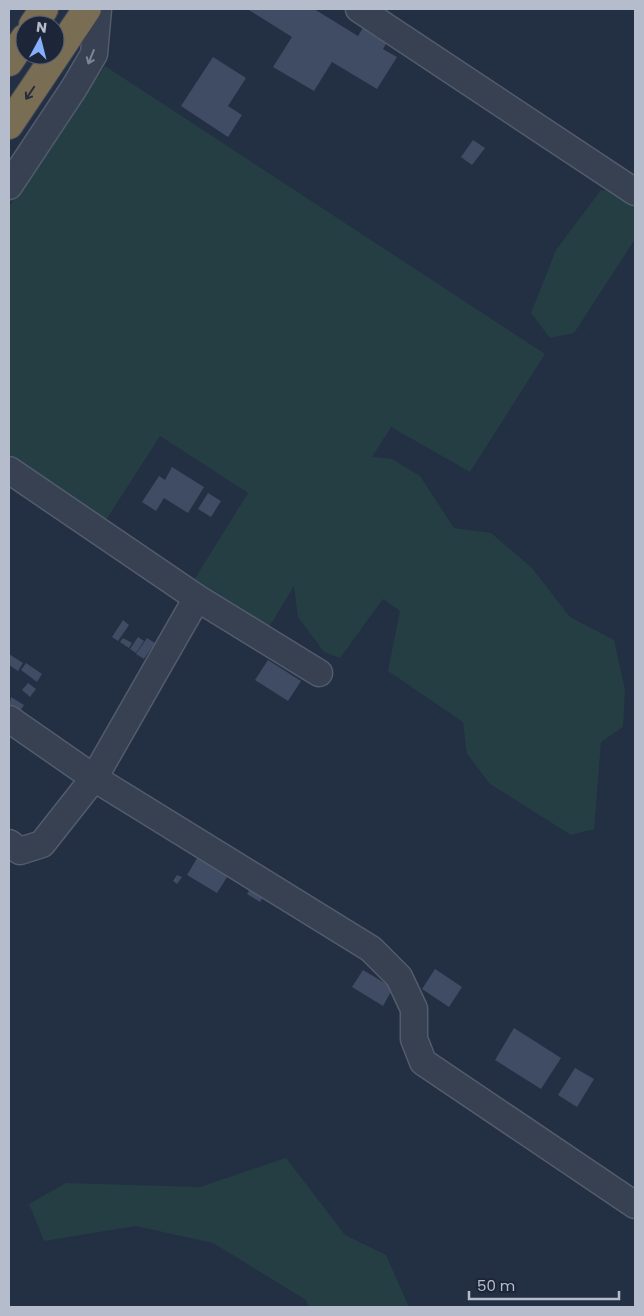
<svg xmlns="http://www.w3.org/2000/svg" width="644" height="1316" viewBox="0 0 644 1316" font-family="Poppins,sans-serif">
<rect width="100%" height="100%" fill="#232f43"/>
<g fill="#253e44">
<path d="M105 66 545 354 470 472 391 427 372 457 392 459 420 476 454 528 491 533 532 568 570 617 614 640 625 690 623 727 601 742 594 829 571 835 490 784 467 754 463 722 388 671 400 611 383 599 340 658 324 652 298 617 294 586 269 627 194 580 248 493 160 436 106 520 9 455V207Z"/>
<path d="M601 190 631 193 635 200V239L574 333 550 338 531 313 556 250Z"/>
<path d="M286 1158 345 1235 386 1255 409 1307H309L306 1300 213 1243 136 1226 44 1241 29 1204 66 1183 200 1187Z"/>
</g>
<g fill="#404c63">
<path d="M250 9H314L358 36 367 21 391 36 383 49 397 57 377 89 332 62 314 91 273 67 292 37 249 10Z"/>
<path d="M213 57 246 78 228 106 242 115 228 137 181 106Z"/>
<path d="M473 140 485 148 472 165 461 157Z"/>
<path d="M172 467 204 487 188 513 164 498 156 511 142 502 159 476 165 480Z"/>
<path d="M208 493 221 501 211 517 198 509Z"/>
<path d="M123 620 129 625 118 641 112 637Z"/>
<path d="M138 637 144 641 136 653 130 649Z"/>
<path d="M123 638 132 643 129 648 120 642Z"/>
<path d="M147 638 155 643 144 659 136 654Z"/>
<path d="M9 654 23 663 18 671 9 665Z"/>
<path d="M268 660 301 681 288 701 255 680Z"/>
<path d="M26 663 42 674 37 682 21 670Z"/>
<path d="M28 683 36 689 30 697 22 690Z"/>
<path d="M11 697 24 705 19 713 9 707Z"/>
<path d="M199 855 229 874 217 893 187 875Z"/>
<path d="M177 875 182 877 177 884 173 881Z"/>
<path d="M253 885 265 894 260 902 247 894Z"/>
<path d="M435 969 462 987 449 1007 422 989Z"/>
<path d="M363 970 393 988 383 1006 352 987Z"/>
<path d="M514 1028 561 1058 541 1089 495 1060Z"/>
<path d="M575 1068 594 1079 577 1107 558 1095Z"/>
</g>
<g fill="none" stroke-linecap="round" stroke-linejoin="round">
<defs>
<g id="minor">
<path d="M359 9 635 192"/>
<path d="M9 186 74 88 94 54 98 9"/>
<path d="M9 470 197 598 319 673"/>
<path d="M9 719 94 778 371 949 399 977 414 1009V1039L423 1062 635 1205"/>
<path d="M9 843 20 851 42 844 94 778 197 598"/>
</g>
<g id="highway">
<path d="M33 25 44 9"/>
<path d="M9 62 25 38"/>
<path d="M9 125 87 9"/>
</g>
</defs>
<use href="#minor" stroke="#535c6c" stroke-width="29"/>
<use href="#highway" stroke="#404959" stroke-width="30"/>
<use href="#minor" stroke="#384152" stroke-width="26"/>
<use href="#highway" stroke="#796d54" stroke-width="28"/>
</g>
<defs><path id="oneway-shaft" d="M-6 0H5M1.5-3L5.5 0L1.5 3" fill="none" stroke-width="1.6" stroke-linecap="round" stroke-linejoin="round" transform="scale(1.25)"/></defs>
<use stroke="#7d8595" href="#oneway-shaft" transform="translate(91 57) rotate(112)"/>
<use stroke="#262d3b" href="#oneway-shaft" transform="translate(30 93) rotate(124)"/>
<rect width="644" height="1316" fill="none" stroke="#b5bdcc" stroke-width="20"/>
<g transform="translate(40 40) rotate(7)"><circle r="24" fill="#1d2638" stroke="#5a6273"/>
<path d="M0-4L9 19L0 12L-9 19Z" fill="#87afff"/>
<text y="-8" font-size="14" font-weight="bold" text-anchor="middle" fill="#b5bdcc">N</text>
</g>
<path d="M469 1291v8h150v-8" fill="none" stroke="#b5bdcc" stroke-width="2.5"/>
<text x="477" y="1291" font-size="15" fill="#b5bdcc" stroke="#1d2638" stroke-width="4" paint-order="stroke">50 m</text>
</svg>
